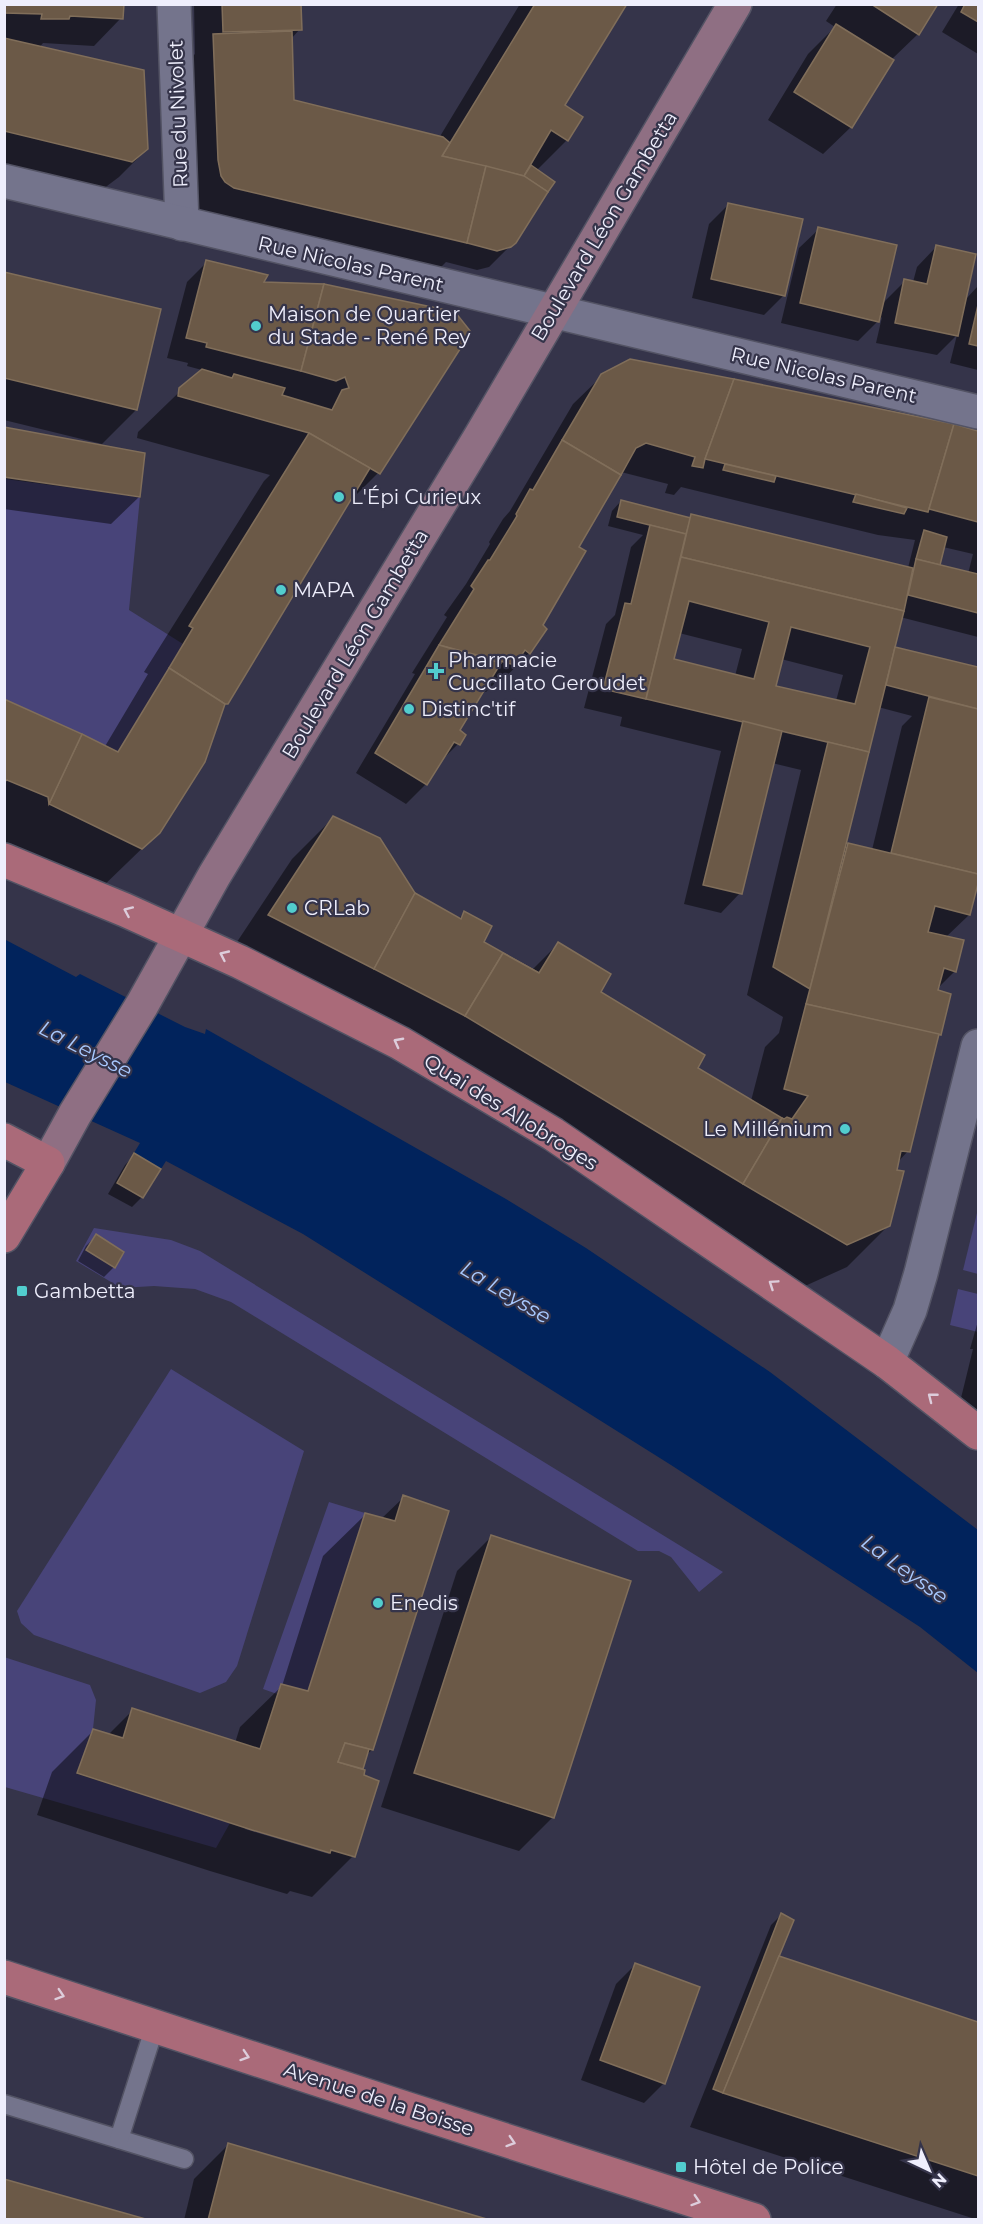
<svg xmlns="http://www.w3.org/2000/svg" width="983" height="2224" viewBox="0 0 983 2224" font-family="Montserrat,sans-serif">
<rect width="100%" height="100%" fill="#35344a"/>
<g fill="#484479">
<path d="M5 479 140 497 129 610 183 644 118 752 5 699Z"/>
<path d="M978 1209V1274L963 1270Z"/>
<path d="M94 1228 171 1240 200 1251 723 1572 699 1592 671 1557 659 1551H638L231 1302 195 1289 154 1286 121 1288 76 1261Z"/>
<path d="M958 1289 978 1294V1332L950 1325Z"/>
<path d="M171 1369 304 1451 237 1666 226 1682 200 1693 34 1635 21 1623 17 1611Z"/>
<path d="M329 1502 365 1513 308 1691 281 1684 277 1694 263 1689Z"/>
<path d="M4 1657 90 1685 96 1700 93 1729 77 1774 230 1823 216 1848 5 1787Z"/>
</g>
<path fill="#01235c" d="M4 939 76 977 80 974 185 1027 205 1034 206 1029 506 1199 586 1248 770 1372 978 1530V1673L920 1627 671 1465 523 1372 303 1234 166 1161 161 1169 134 1153 140 1143 5 1082Z"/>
<g fill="#0007" fill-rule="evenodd">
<path d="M4 4 121 18 94 46 43 43 39 48 147 149 119 177 103 189 4 165Z"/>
<path d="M194 4H299L300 29 291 39 292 102 439 138 520 4H625L563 105 567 140 536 171 510 246 489 267 477 270 446 262 431 277 195 219 180 69 195 54Z"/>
<path d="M837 4H936L918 34 891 60 851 127 823 154 768 120 808 54 835 27 826 21Z"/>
<path d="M959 4H978V54L942 32Z"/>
<path d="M729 204 784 295 764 315 692 298 709 224Z"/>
<path d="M819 229 882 304 905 281 913 282 917 267 936 247 965 300 978 286V370L950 363 957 335 937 355 876 343 882 317 858 341 781 323 799 248Z"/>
<path d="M207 262 262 284 323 286 378 473 345 506 227 703 222 708 159 832 95 894 4 850V701L104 748 148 674 144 672 264 481 270 475 137 438 138 432 202 370 187 366 188 363 167 358 187 282Z"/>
<path d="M4 273 136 410 102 444 4 420Z"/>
<path d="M631 360 954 425 978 432V637L900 617 892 652 895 648 978 669V876L969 915 946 937 955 971 935 991 937 1037 908 1151 897 1163 889 1225 847 1267 805 1286 227 957 292 859 333 818 414 894 458 919 465 913 482 942 532 970 559 943 598 992 696 1069 751 1101 765 1047 779 1033 783 1017 747 995 801 770 772 763 740 893 721 913 684 904 721 751 620 726 622 717 584 708 606 624 615 615 631 547 643 535 608 526 612 511 621 501 689 519 692 515 908 568 915 540 878 535 681 487 674 495 665 493 668 484 621 472 577 547 529 653 502 681 499 679 486 692 482 691 459 731 458 744 438 764 426 784 406 804 356 773 415 674 412 673 447 617 444 615 466 584 490 544 489 542 503 519 510 511 573 404 602 376ZM943 547 973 554 968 574 937 566ZM679 633 742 649 735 676 672 661ZM781 659 843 675 836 701 774 687ZM878 707 912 716 902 726 872 850 846 844Z"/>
<path d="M4 428 139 497 111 524 4 509Z"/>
<path d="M135 1155 142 1197 132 1207 108 1194 125 1165Z"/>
<path d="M96 1236 122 1252 113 1268 104 1277 78 1261 86 1246Z"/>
<path d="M978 1321V1412L961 1398 973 1349H970Z"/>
<path d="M404 1497 447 1512 372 1750 365 1756 360 1770 353 1856 312 1897 290 1891 287 1894 210 1871 37 1815 52 1772 93 1731 108 1735 133 1710 235 1743 240 1727 282 1686 323 1556 365 1515 381 1519ZM246 1826 329 1851V1854L245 1829Z"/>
<path d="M491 1537 553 1817 519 1851 381 1807 457 1571Z"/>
<path d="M781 1915 778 1957 978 2024V2220L690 2127 771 1925Z"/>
<path d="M635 1965 664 2083 644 2103 581 2080 616 1984Z"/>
<path d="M228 2145 484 2220H184L194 2179Z"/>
</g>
<g fill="#6b5947" stroke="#806e5a" stroke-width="1.5" fill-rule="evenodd">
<path d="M4 4H124L123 19 70 16 69 19H41L42 14 4 13Z"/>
<path d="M222 4H301L302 30 223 32Z"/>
<path d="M535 4H627L565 105 583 117 568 141 551 130 524 176 442 156Z"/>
<path d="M871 4H938L919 35Z"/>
<path d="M965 4H978V22L961 12Z"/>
<path d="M836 24 894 60 852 128 794 92Z"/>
<path d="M292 31 294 100 443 137 450 143 442 156 486 166 467 243 234 188 225 182 221 176 218 160 213 34Z"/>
<path d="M4 38 144 70 148 149 132 162 4 131Z"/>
<path d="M531 165 555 182 548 192 524 176Z"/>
<path d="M486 166 524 176 548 192 516 243 511 247 497 251 467 243Z"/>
<path d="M728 203 803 219 785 296 711 279Z"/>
<path d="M818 227 897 245 879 322 800 303Z"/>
<path d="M936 245 976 254 958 336 895 323 904 279 927 284Z"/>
<path d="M206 260 268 275 264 282 324 284 301 371 206 347 207 343 186 338Z"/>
<path d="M4 272 161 309 137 410 4 378Z"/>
<path d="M324 284 455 312 471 332 380 474 309 433 178 396 179 388 202 369 232 378 234 374 285 388 282 395 332 410 342 390 349 388 345 377 336 381 301 371Z"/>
<path d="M978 305V346L969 344Z"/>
<path d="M630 359 734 379 705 459 703 468 692 466 695 457 646 443 636 448 621 475 562 440 601 374Z"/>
<path d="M734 379 954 424 928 512 705 459Z"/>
<path d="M954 424 978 431V522L929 509Z"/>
<path d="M4 427 145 453 140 497 4 477Z"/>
<path d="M309 433 370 468 228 704H225L169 668 193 628 189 626Z"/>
<path d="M562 440 621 475 579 547 586 551 543 625 547 629 530 654 525 650 515 665 439 645 474 589 471 586 488 560H490L517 516 516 514 530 489 533 490Z"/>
<path d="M725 464 776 476 774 482 723 470Z"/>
<path d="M856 494 907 508 904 514 853 502Z"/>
<path d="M621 500 691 518 686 534 617 517Z"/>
<path d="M691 514 913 568 904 611 681 557Z"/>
<path d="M650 525 686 534 646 699 603 689 625 603 631 604Z"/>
<path d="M924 530 947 537 940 565 916 559Z"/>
<path d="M681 557 904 611 869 752 646 699ZM689 601 769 622 754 679 674 659ZM791 627 870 647 855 704 776 686Z"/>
<path d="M916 559 978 574V613L908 595Z"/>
<path d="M439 645 501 663 460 730 466 735 460 745 454 742 427 785 375 753Z"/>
<path d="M895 647 978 667V709L886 685Z"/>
<path d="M169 668 225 704 205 762 160 833 142 849 49 804 82 734 118 752Z"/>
<path d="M929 697 978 709V874L891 853Z"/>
<path d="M4 699 82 734 49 804 48 797 7 780 4 782Z"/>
<path d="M743 721 782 731 742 894 703 885Z"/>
<path d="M828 742 869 752 810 989 773 967Z"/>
<path d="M333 816 380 838 415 893 374 969 268 915Z"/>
<path d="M848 843 978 874V884L970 915 935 906 928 932 964 940 956 972 944 968 938 990 951 994 941 1035 806 1004Z"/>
<path d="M415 893 461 919 464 911 492 926 484 942 539 973 503 953 465 1016 374 969Z"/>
<path d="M558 942 611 974 601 992 705 1055 698 1068 782 1118 743 1184 465 1016 503 953 539 973Z"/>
<path d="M806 1004 939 1034 910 1152 901 1151 897 1170 904 1171 890 1226 847 1245 743 1184 782 1118 784 1119 787 1117 792 1119 808 1096 784 1089Z"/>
<path d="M134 1153 161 1169 143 1198 117 1183Z"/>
<path d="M96 1234 124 1252 115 1268 86 1250Z"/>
<path d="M403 1495 449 1511 373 1750 345 1743 338 1762 365 1770 364 1775 379 1781 355 1857 331 1850 330 1853 252 1830 77 1773 93 1729 123 1738 132 1708 260 1749 281 1684 308 1691 365 1513 395 1521Z"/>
<path d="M491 1535 631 1581 554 1818 414 1773Z"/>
<path d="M345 1743 369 1749 363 1769 338 1762Z"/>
<path d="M781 1913 794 1920 723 2093 713 2089Z"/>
<path d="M779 1956 978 2022V2176L723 2093Z"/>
<path d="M635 1963 700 1987 665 2084 600 2060Z"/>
<path d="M228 2143 490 2220H208Z"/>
<path d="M4 2179 149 2220H4Z"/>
</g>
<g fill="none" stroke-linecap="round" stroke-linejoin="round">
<defs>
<g id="service">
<path d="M4 2104 184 2159"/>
<path d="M119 2139 155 2026"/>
</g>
<g id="minor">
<path d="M174 4 182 224"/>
<path d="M887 1362 910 1310 921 1273 978 1046"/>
</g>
<path id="tertiary" d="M4 181 978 412"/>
<path id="secondary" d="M48 1163 75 1114 142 1005 214 876 480 437 735 4"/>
<g id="primary">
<path d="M4 860 125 910 240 962 400 1043 553 1134 887 1362 978 1433"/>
<path d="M4 1140 48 1163 4 1236"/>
<path d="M4 1977 405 2108 754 2220"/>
</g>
</defs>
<use href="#service" stroke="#535364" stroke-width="21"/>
<use href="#minor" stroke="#535364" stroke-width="36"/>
<use href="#tertiary" stroke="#535364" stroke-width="36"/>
<use href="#secondary" stroke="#535364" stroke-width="36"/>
<use href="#primary" stroke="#535364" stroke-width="36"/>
<use href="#service" stroke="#74748c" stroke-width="18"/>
<use href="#minor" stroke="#74748c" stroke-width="33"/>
<use href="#tertiary" stroke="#74748c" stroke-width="33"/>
<use href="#secondary" stroke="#8f6f83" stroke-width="33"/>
<use href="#primary" stroke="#aa6a79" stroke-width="33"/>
</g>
<defs><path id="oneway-chevron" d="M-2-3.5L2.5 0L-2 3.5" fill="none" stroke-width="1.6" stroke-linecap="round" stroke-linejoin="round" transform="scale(1.5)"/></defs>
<g stroke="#ddcddb">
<use href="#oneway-chevron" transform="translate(128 911) rotate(-156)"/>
<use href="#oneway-chevron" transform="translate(224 955) rotate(-155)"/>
<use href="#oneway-chevron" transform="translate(398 1042) rotate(-152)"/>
<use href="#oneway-chevron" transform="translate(773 1284) rotate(-146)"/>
<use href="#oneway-chevron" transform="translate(932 1397) rotate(-142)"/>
<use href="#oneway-chevron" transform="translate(60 1995) rotate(18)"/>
<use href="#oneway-chevron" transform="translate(245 2056) rotate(18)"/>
<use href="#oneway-chevron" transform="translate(511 2142) rotate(18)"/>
<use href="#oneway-chevron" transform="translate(696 2201) rotate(18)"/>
</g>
<g fill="#52cdce" stroke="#35344a" stroke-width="2">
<circle cx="256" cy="326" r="6"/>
<circle cx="339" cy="497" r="6"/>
<circle cx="281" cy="590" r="6"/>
<path d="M433 662h6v6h6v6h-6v6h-6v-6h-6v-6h6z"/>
<circle cx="409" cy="709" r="6"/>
<circle cx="292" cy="908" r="6"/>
<circle cx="845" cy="1129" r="6"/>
<rect x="16" y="1285" width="12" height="12" rx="3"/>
<circle cx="378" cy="1603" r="6"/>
<rect x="675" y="2161" width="12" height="12" rx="3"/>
</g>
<g text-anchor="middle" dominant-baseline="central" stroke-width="4.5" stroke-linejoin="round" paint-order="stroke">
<g font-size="20" fill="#eeeefc" stroke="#35344a">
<text transform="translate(178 114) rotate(-92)">Rue du Nivolet</text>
<text transform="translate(604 226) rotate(-59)">Boulevard Léon Gambetta</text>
<text transform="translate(351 264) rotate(13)">Rue Nicolas Parent</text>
<text transform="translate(824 375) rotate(13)">Rue Nicolas Parent</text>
<text transform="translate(355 644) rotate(-59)">Boulevard Léon Gambetta</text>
<text transform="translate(511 1112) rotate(32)">Quai des Allobroges</text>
<text transform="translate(379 2099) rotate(18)">Avenue de la Boisse</text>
</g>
<g font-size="20" fill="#eeeefc" stroke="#35344a" text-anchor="start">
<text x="268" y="314">Maison de Quartier<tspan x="268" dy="23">du Stade - René Rey</tspan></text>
<text x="351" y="497">L'Épi Curieux</text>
<text x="293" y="590">MAPA</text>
<text x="448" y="660">Pharmacie<tspan x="448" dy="23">Cuccillato Geroudet</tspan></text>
<text x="421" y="709">Distinc'tif</text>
<text x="304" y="908">CRLab</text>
<text x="833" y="1129" text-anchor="end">Le Millénium</text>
<text x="34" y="1291">Gambetta</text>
<text x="390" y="1603">Enedis</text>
<text x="693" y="2167">Hôtel de Police</text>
</g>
<g font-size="21" font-style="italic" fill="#a8c9ff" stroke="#35344a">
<text transform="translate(86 1049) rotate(27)">La Leysse</text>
<text transform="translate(506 1292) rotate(31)">La Leysse</text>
<text transform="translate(905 1569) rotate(36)">La Leysse</text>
</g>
</g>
<rect width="983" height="2224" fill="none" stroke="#eeeefc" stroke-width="12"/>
<g transform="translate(929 2170) rotate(136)" stroke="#35344a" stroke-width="4.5" paint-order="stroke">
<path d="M0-4.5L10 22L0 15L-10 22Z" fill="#eeeefc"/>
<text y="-9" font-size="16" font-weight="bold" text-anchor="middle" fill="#eeeefc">N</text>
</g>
</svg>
